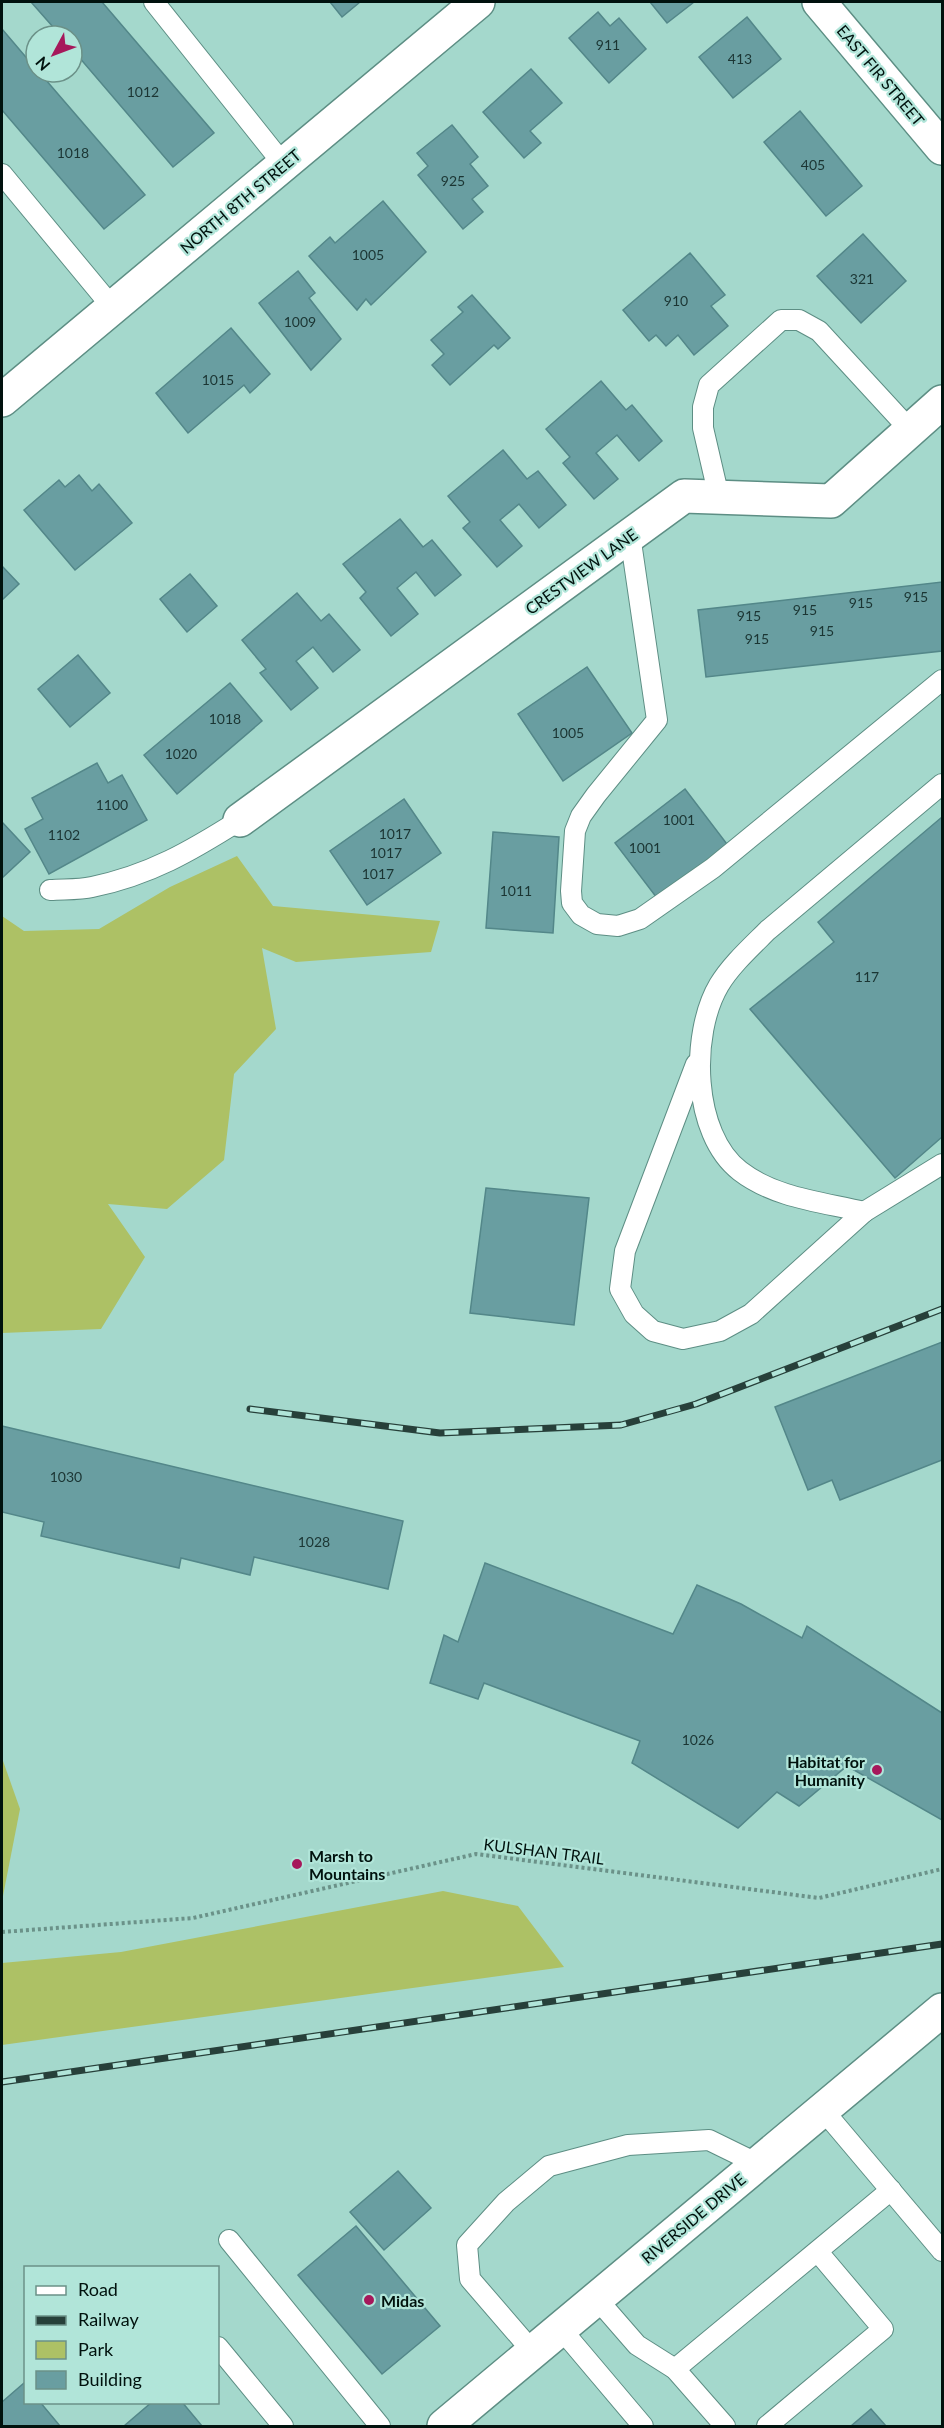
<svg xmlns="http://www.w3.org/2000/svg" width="944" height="2428" viewBox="0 0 944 2428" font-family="Lato,sans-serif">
<rect width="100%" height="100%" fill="#a4d8cc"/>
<g fill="#adc165">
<path d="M237 856 273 906 440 921 431 952 296 962 262 948 276 1029 234 1074 224 1160 167 1209 108 1204 145 1257 101 1329 2 1333V916L24 931 99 929 170 887Z"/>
<path d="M2 1758 20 1809 2 1901Z"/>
<path d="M443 1891 518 1906 564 1967 2 2045V1963L121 1952Z"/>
</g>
<g fill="#699ea1" stroke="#538789" stroke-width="1.5">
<path d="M31 2H102L214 133 173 167 72 49V36H61Z"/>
<path d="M330 2H360L342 17Z"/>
<path d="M650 2H694L667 23Z"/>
<path d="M598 12 610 26 619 18 646 49 609 83 569 38Z"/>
<path d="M747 17 781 59 733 98 699 57Z"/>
<path d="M2 29 36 69V72H39L145 195 104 229 2 110Z"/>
<path d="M531 69 562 103 530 131 541 143 524 158 483 112Z"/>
<path d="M800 111 862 186 826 216 764 142Z"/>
<path d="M452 125 478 157 470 164 488 186 472 199 483 212 463 229 418 175 428 166 417 153Z"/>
<path d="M383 201 426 252 371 305 366 299 357 310 309 256 330 237 335 243Z"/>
<path d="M863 234 906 281 861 323 817 276Z"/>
<path d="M690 253 725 295 711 306 728 326 694 355 678 335 666 346 656 335 649 341 623 310Z"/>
<path d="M298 271 315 293 309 298 341 339 311 370 259 303Z"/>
<path d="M472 295 510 338 498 349 494 345 450 385 432 365 444 354 431 340 463 312 458 307Z"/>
<path d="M231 328 270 374 250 393 244 385 188 433 156 393Z"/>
<path d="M601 381 626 410 632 405 662 441 639 461 617 435 596 453 618 479 594 499 563 463 570 457 546 429Z"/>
<path d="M503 450 527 479 538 471 566 505 539 528 519 504 500 520 522 546 497 567 463 528 470 522 448 496Z"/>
<path d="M79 475 92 491 99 484 132 523 75 570 24 510 59 480 65 487Z"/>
<path d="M400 519 423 547 432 540 461 575 435 596 416 572 397 588 418 614 391 636 360 598 366 592 343 564Z"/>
<path d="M2 566 19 584 2 600Z"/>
<path d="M190 574 217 606 187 632 160 599Z"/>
<path d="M942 582V651L706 677 698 610Z"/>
<path d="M297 593 321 621 329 614 360 650 333 672 313 647 296 661 318 688 291 710 260 673 266 669 242 640Z"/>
<path d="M78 655 110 693 70 727 38 689Z"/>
<path d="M587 667 632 733 563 781 518 714Z"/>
<path d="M230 683 262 721 177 794 144 755Z"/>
<path d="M97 763 108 783 122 775 147 820 49 874 25 829 43 819 32 798Z"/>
<path d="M685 789 730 848 660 902 615 843Z"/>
<path d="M404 799 441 853 367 905 330 851Z"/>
<path d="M942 817V1137L895 1178 750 1009 834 942 818 922Z"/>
<path d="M2 822 30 852 2 878Z"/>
<path d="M493 832 559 837 553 933 486 928Z"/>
<path d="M486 1188 589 1198 574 1325 470 1313Z"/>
<path d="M942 1342V1460L840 1500 832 1480 808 1490 775 1407Z"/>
<path d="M2 1426 403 1521 388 1589 254 1557 250 1575 181 1558 179 1568 41 1536 44 1522 2 1512Z"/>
<path d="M485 1563 673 1634 697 1585 741 1604 802 1638 807 1626 942 1713V1820L847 1766 799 1806 777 1792 738 1828 632 1763 640 1741 484 1683 478 1699 430 1683 444 1635 458 1642Z"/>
<path d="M398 2171 431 2208 384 2250 350 2212Z"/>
<path d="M356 2226 440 2326 382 2374 298 2275Z"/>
<path d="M24 2383 26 2385V2402H40L60 2426H2V2402Z"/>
<path d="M152 2402H182L202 2426H124Z"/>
<path d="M871 2409 886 2426H851Z"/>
</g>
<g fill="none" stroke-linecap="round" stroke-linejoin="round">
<defs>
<g id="lane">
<path d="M154 2 284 165"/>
<path d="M2 174 113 308"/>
<path d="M719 497 703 428V407L709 385 781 320H799L819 331 911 431"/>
<path d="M630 535 657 720 596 795 581 816 575 831 571 891 572 903 581 915 597 924 618 926 640 919 713 868 942 680"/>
<path d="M942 784 768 930C751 947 731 965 719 985 690 1034 692 1134 740 1171 775 1198 822 1202 864 1212L942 1164"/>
<path d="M50 890C64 889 79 890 92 887 150 875 191 851 240 820"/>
<path d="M696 1064 625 1251 620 1289 634 1314 653 1331 683 1339 720 1331 751 1314 864 1212"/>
<path d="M823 2110 942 2251"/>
<path d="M229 2240 380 2426"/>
<path d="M597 2299 637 2345 675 2369 725 2426"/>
<path d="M561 2329 643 2426"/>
<path d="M218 2347 283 2426"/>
<path d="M533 2352 470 2279 467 2245 506 2202 549 2166 628 2145 709 2140 758 2164"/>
<path d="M675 2369 891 2190"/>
<path d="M767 2426 883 2329 818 2252"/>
</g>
<g id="street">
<path d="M2 400 478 2"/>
<path d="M240 820 684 496 831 501 942 402"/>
</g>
<g id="secondary">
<path d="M819 2 942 148"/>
<path d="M444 2426 942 2010"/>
</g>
</defs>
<use href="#lane" stroke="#5d8e84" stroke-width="22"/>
<use href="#street" stroke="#5d8e84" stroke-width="36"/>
<use href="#secondary" stroke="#5d8e84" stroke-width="36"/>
<path stroke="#6b9289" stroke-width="4" stroke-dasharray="3 3" stroke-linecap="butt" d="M2 1932 193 1918 476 1854 819 1898 942 1869"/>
<use href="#lane" stroke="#fff" stroke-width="20"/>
<use href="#street" stroke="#fff" stroke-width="33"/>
<use href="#secondary" stroke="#fff" stroke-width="33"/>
<defs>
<g id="rail">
<path d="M250 1409 440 1433 621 1425 696 1404 942 1309"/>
<path d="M2 2082 942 1944"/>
</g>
</defs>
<use href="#rail" stroke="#27403a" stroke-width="7"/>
<use href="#rail" stroke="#b1e5d9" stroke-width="4.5" stroke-dasharray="14" stroke-linecap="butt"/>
</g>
<g fill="#a6185b" stroke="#b1e5d9" stroke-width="2">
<circle cx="877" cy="1770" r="6"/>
<circle cx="297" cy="1864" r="6"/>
<circle cx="369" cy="2300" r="6"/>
</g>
<g text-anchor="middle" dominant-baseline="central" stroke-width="4.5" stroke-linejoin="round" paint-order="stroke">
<g font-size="14" fill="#1b3533">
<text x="608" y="44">911</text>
<text x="740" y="58">413</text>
<text x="143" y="91">1012</text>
<text x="73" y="152">1018</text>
<text x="813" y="164">405</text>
<text x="453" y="180">925</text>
<text x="368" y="254">1005</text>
<text x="862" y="278">321</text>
<text x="676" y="300">910</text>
<text x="300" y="321">1009</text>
<text x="218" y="379">1015</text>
<text x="916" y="596">915</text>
<text x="861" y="602">915</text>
<text x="805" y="609">915</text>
<text x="749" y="615">915</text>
<text x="822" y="630">915</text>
<text x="757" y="638">915</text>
<text x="225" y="718">1018</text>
<text x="568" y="732">1005</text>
<text x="181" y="753">1020</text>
<text x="112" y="804">1100</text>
<text x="679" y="819">1001</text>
<text x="395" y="833">1017</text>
<text x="64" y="834">1102</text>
<text x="645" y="847">1001</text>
<text x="386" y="852">1017</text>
<text x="378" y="873">1017</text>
<text x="516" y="890">1011</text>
<text x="867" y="976">117</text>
<text x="66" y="1476">1030</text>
<text x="314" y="1541">1028</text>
<text x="698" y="1739">1026</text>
</g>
<g font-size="16" fill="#01120e" stroke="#b1e5d9">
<text transform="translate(881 75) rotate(50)">EAST FIR STREET</text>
<text transform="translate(240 201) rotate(-40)">NORTH 8TH STREET</text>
<text transform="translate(581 571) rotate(-36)">CRESTVIEW LANE</text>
<text transform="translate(544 1851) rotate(7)">KULSHAN TRAIL</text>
<text transform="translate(693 2218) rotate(-40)">RIVERSIDE DRIVE</text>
</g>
<g font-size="16" font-weight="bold" fill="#01120e" stroke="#b1e5d9" text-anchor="start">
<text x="865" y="1761" text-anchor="end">Habitat for<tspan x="865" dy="18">Humanity</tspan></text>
<text x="309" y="1855">Marsh to<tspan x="309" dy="18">Mountains</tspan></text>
<text x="381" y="2300">Midas</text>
</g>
</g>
<rect width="944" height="2428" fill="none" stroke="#01120e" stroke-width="6"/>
<rect x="24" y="2266" width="195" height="138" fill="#b1e5d9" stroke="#6b9188" stroke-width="1.5"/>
<rect x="36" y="2286" width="30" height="9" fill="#ffffff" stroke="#6b9188" stroke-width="1.5"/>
<text x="78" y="2296" font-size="18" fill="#01120e">Road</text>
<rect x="36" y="2316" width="30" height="9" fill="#27403a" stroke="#6b9188" stroke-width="1.5"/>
<text x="78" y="2326" font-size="18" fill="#01120e">Railway</text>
<rect x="36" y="2341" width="30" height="18" fill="#adc165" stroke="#6b9188" stroke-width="1.5"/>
<text x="78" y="2356" font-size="18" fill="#01120e">Park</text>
<rect x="36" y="2371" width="30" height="18" fill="#699ea1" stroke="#6b9188" stroke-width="1.5"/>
<text x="78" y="2386" font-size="18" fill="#01120e">Building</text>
<g transform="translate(54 54) rotate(229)"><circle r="28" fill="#b1e5d9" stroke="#6b9188" stroke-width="1.5"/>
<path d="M0-4.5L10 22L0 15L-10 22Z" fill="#a6185b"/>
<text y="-9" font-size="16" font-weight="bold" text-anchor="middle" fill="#01120e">N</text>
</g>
</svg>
